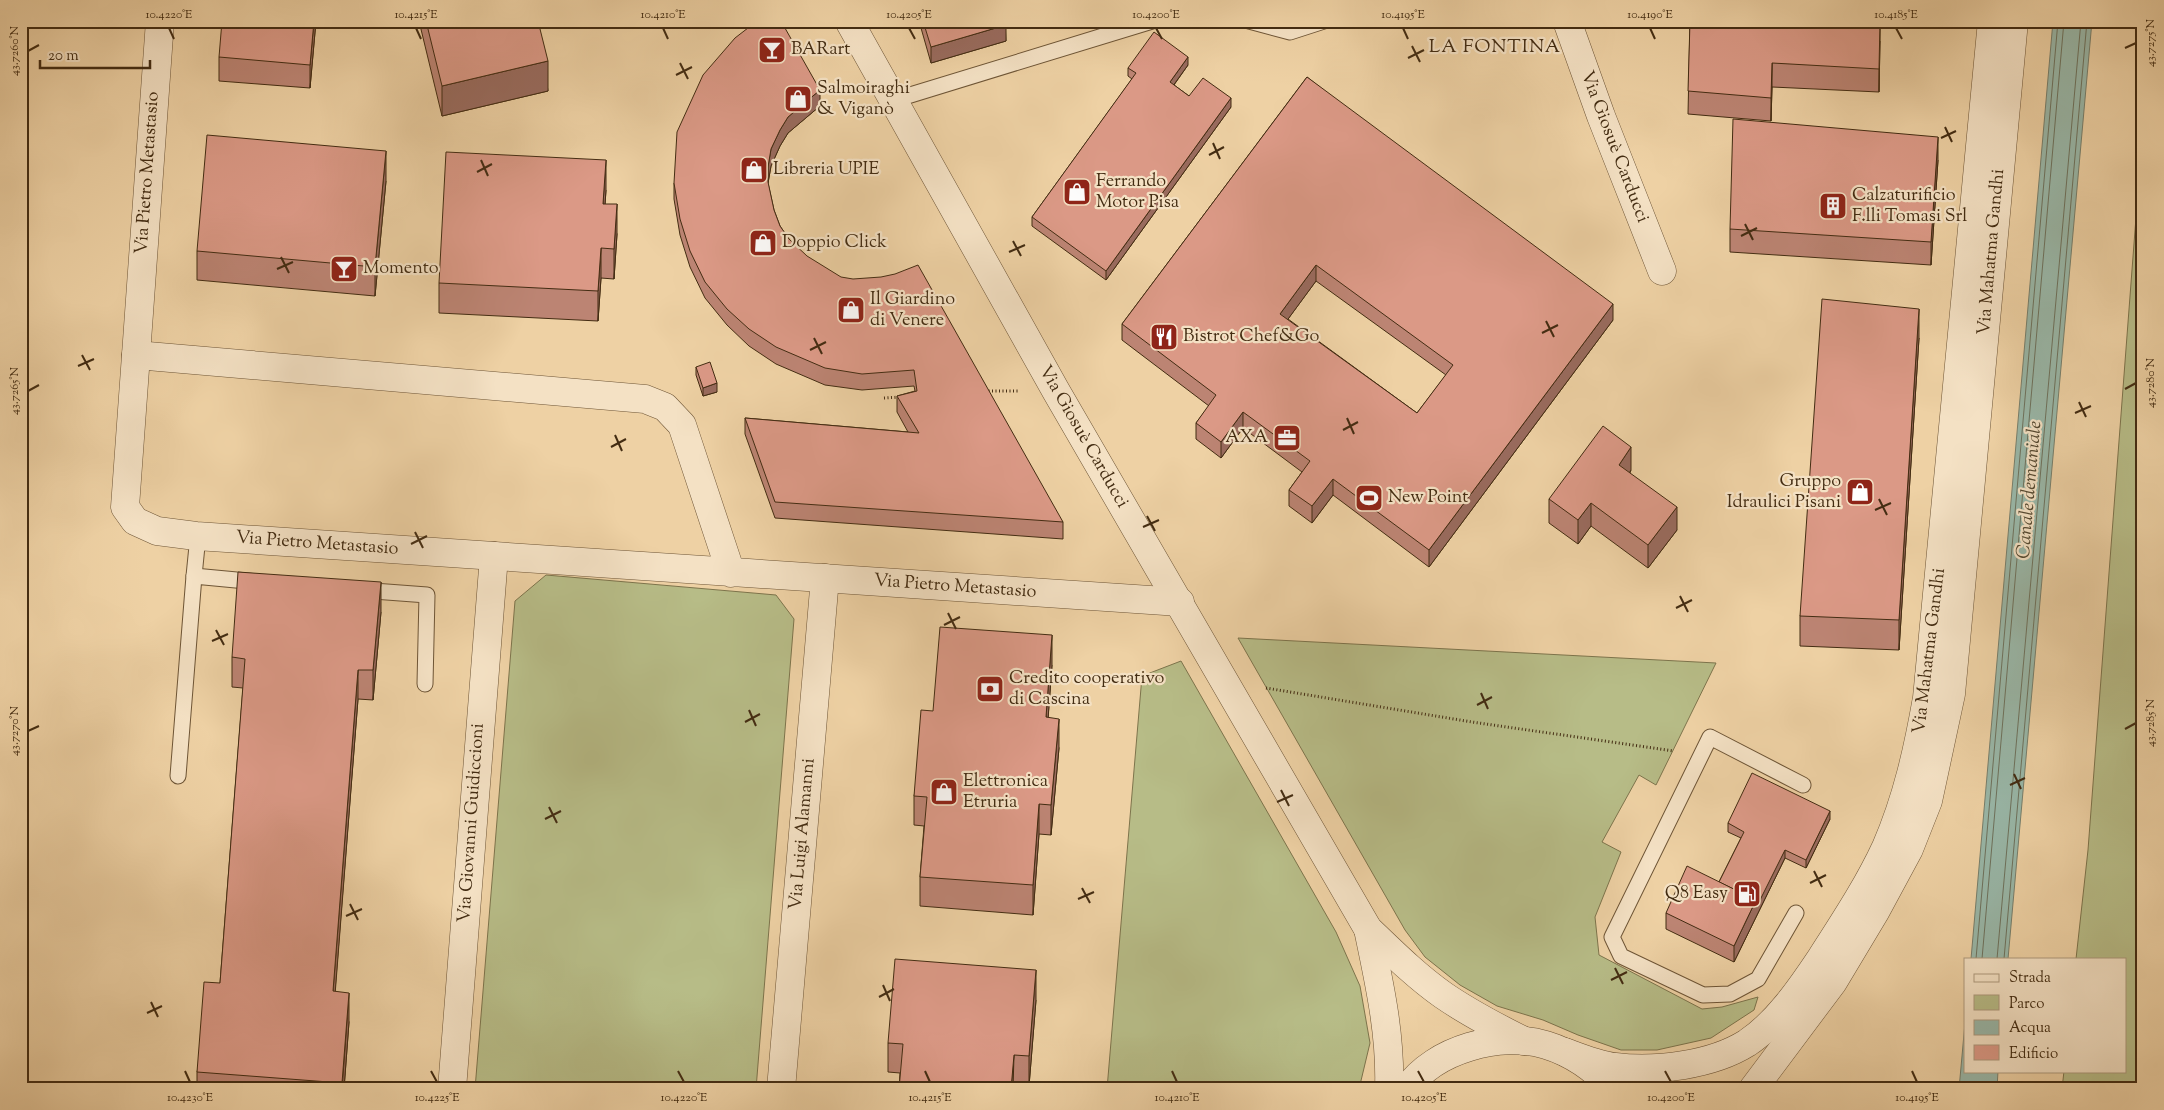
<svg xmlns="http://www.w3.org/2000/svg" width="2164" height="1110" viewBox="0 0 2164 1110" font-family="'Sorts Mill Goudy',serif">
<rect width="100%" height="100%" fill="#eed1a4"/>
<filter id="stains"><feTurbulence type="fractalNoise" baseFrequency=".004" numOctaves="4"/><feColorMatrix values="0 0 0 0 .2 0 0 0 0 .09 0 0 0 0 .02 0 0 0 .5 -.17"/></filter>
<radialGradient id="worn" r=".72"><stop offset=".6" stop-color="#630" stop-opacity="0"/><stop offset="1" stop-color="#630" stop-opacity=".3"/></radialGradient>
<g fill="#b7bc87" stroke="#7d744c">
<path d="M2143 125V1089H2062L2064 1071H2125V959H2076L2088 850Z"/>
<path d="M546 575 776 595 794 619 756 1089H475L515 601Z"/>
<path d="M1238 638 1716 663 1656 785 1639 775 1602 842 1621 852 1595 917 1599 955 1702 1009 1722 1007 1758 997 1754 1010 1711 1038 1657 1050H1621L1578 1035 1543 1020 1497 1006 1460 985 1425 957 1405 930Z"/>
<path d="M1181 661 1336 932 1360 986 1370 1043 1359 1089H1107L1142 676Z"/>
</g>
<g fill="#99b7a8" stroke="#777f6c">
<path d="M2053 21H2092L2008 959H1971Z"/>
<path d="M1965 1023V1071H1998L1997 1089H1959Z"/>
</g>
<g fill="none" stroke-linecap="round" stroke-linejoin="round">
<g stroke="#6e725d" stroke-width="1">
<path d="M1976 959 2058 21"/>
<path d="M1982 959 2064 21"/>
<path d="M1997 959 2081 21"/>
<path d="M2004 959 2087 21"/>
</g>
<defs>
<g id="service">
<path d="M1249 21 1290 32 1324 21"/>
<path d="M894 100 1152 21"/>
<path d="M194 576 198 536"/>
<path d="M360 590 427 595 425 684"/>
<path d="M178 776 194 576 257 582"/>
<path d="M1796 913 1758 979 1730 994 1703 995 1621 956 1612 937 1710 737 1803 785"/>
</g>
<g id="minor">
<path d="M849 21 1056 391 1368 929C1392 952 1416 976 1443 995 1469 1013 1496 1027 1524 1041"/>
<path d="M1567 21 1601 116 1662 271"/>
<path d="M136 355 160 21"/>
<path d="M731 573 682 425 665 407 645 399 136 355 125 507 135 521 157 531 196 536 1180 602"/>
<path d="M1368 929C1379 982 1391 1034 1389 1089"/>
<path d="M452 1089 494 556"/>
<path d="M781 1089 825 578"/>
</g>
<g id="tertiary">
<path d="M1565 1052C1581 1058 1598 1065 1615 1067 1656 1072 1712 1065 1747 1043 1777 1023 1801 988 1821 958 1844 922 1868 886 1886 847 1907 799 1918 749 1927 698L1992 21"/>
<path d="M1407 1089C1434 1049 1501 1031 1546 1045 1572 1053 1595 1069 1613 1089"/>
<path d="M1753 1089 1833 982 1875 912 1909 849 1928 801 1951 694 2014 21"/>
</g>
</defs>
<use href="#service" stroke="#6e5536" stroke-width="17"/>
<use href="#minor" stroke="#6e5536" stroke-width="29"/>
<use href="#tertiary" stroke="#6e5536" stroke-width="29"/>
<g stroke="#432c12" stroke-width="3" stroke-dasharray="1 2.5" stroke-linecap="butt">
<path d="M985 391H1019"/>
<path d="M884 398 901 397"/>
<path d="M1266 688 1472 722 1674 751"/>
</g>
<use href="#service" stroke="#f4e1c4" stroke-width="15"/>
<use href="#minor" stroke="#f4e1c4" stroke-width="28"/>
<use href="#tertiary" stroke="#f4e1c4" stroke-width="28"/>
</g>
<g fill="#bc8473" stroke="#432c12" fill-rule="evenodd">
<path d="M316 21 310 88 219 81V57Z"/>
<path d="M419 21H538L548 91 442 116Z"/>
<path d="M919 21H1005L1006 41 931 63Z"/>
<path d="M1690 21 1880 41 1879 92 1772 87 1771 121 1688 114Z"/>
<path d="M1188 65 1174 85 1189 96 1231 107 1106 280 1032 226V217L1132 79 1128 76V68Z"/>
<path d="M1307 77 1613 320 1429 567 1333 495 1312 523 1289 506V490L1302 472 1243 428 1221 458 1196 439V423L1209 406 1122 340V324ZM1316 281 1446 375 1417 413 1288 319Z"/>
<path d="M820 106 788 133 780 146 771 166 768 183 774 210 780 226 789 239 1063 522V539L775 518 745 434V418L908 432 897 412V396L915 391 914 386 862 390 825 385 776 364 749 346 727 325 705 298 690 267 680 235 674 199V183Z"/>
<path d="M1938 160 1931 265 1730 252V229Z"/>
<path d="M386 181 375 296 197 280V251Z"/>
<path d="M606 190 605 204 617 234 614 279 601 278 598 321 439 313V283Z"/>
<path d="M1919 338 1899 650 1800 646V616Z"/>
<path d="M696 367 717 392 703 396 696 375Z"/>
<path d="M1631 470 1630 473 1677 530 1648 568 1591 526 1578 544 1549 523V499Z"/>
<path d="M381 612 373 700 358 699 335 991 349 1022 344 1089H197V1072L220 983 243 688 232 687V657Z"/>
<path d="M1052 665 1048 718 1059 748 1051 835 1039 834 1033 915 920 906V877L924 826 914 825V796L933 711Z"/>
<path d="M1830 819 1806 868 1785 858 1734 962 1666 929V913L1719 882 1741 838 1728 832V823Z"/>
<path d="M1036 1000 1029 1086 1014 1085 1013 1089H899L900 1073 888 1072V1043Z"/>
</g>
<g fill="#996b5e" stroke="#432c12">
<path d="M314 21H316L310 88V65Z"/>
<path d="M1045 21H1064L1045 27Z"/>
<path d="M1880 21V41L1879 92V69Z"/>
<path d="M1006 25V41L931 63V47Z"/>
<path d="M1188 57V65L1170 90V82Z"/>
<path d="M548 61V91L442 116V86Z"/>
<path d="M1772 63V87L1771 121V98Z"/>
<path d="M820 90V106L788 133 780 146 771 166 768 183V167L771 149 780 130 788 117Z"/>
<path d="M1231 98V107L1106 280V271Z"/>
<path d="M1938 137V160L1931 265V242Z"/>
<path d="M386 151V181L375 296V267Z"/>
<path d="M606 160V190L603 233V204Z"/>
<path d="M617 204V234L614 279V249Z"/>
<path d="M601 248V278L598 321V291Z"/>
<path d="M1316 265V281L1280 330V314Z"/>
<path d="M1613 304V320L1429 567V550Z"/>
<path d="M1919 309V338L1899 650V620Z"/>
<path d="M717 383V392L703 396V388Z"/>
<path d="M1243 412V428L1221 458V442Z"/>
<path d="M1631 447V470L1619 488V465Z"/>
<path d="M1333 479V495L1312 523V506Z"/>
<path d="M1591 503V526L1578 544V520Z"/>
<path d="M1677 507V530L1648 568V545Z"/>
<path d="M381 582V612L373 700V670Z"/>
<path d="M1052 635V665L1046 747V717Z"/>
<path d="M358 670V699L333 1021V991Z"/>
<path d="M1059 719V748L1051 835V805Z"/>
<path d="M1039 804V834L1033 915V885Z"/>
<path d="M1830 811V819L1806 868V860Z"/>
<path d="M1785 850V858L1734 962V946L1756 900Z"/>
<path d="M1036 970V1000L1029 1086V1056Z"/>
<path d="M349 993V1022L344 1089H342Z"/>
<path d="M1014 1055 1013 1089H1011Z"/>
</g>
<g fill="#db9986" stroke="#432c12" fill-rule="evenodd">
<path d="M222 21H314L310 65 219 57Z"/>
<path d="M426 21H538L548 61 442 86Z"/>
<path d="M757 21H781L820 90 788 117 780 130 771 149 768 167V182L774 210 780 226 789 239 807 256 841 277 853 279 881 277 895 274 918 265 1063 522 775 502 745 418 919 433 897 396 917 391 914 370 862 374 825 368 776 347 749 329 727 309 705 282 690 251 680 219 674 183 677 132 703 75 735 38Z"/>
<path d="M923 21H1005L1006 25 931 47Z"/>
<path d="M1690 21H1880L1879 69 1772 63 1771 98 1688 91Z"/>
<path d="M1154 32 1188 57 1170 82 1189 96 1203 78 1231 98 1106 271 1032 217 1136 73 1128 68Z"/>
<path d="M1307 77 1613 304 1429 550 1333 479 1312 506 1289 490 1310 461 1243 412 1221 442 1196 423 1216 395 1122 324ZM1316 265 1453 365 1417 413 1280 314Z"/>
<path d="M1733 119 1938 137 1931 242 1730 229Z"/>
<path d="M207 135 386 151 375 267 197 251Z"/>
<path d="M446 152 606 160 603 204H617L614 249 601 248 598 291 439 283Z"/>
<path d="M1822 299 1919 309 1899 620 1800 616Z"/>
<path d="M710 362 717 383 703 388 696 367Z"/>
<path d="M1603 426 1631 447 1619 465 1677 507 1648 545 1591 503 1578 520 1549 499Z"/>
<path d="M238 572 381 582 373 670H358L333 991 349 993 342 1083 197 1072 204 982 220 983 245 659 232 657Z"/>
<path d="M940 627 1052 635 1046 717 1059 719 1051 805 1039 804 1033 885 920 877 927 797 914 796 921 710 933 711Z"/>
<path d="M1752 773 1830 811 1806 860 1785 850 1756 908V900L1719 882 1744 832 1728 823Z"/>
<path d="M1687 866 1756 900 1734 946 1666 913Z"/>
<path d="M895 959 1036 970 1029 1056 1014 1055 1011 1089H899L903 1044 888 1043Z"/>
</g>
<path fill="none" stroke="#432c12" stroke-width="2" d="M169 28 174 39M416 28 421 39M663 28 668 39M909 28 915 39M1156 28 1162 39M1403 28 1408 39M1650 28 1655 39M1896 28 1902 39M1412 46 1420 62M2125 48 2136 43M28 51 39 45M1408 58 1424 50M680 63 688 79M676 75 692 67M1945 127 1952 142M1941 138 1956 131M1213 143 1220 159M1209 155 1224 147M481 160 488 176M477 172 492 164M1745 224 1753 240M1741 236 1757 228M1013 241 1021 256M1009 252 1025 245M281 257 289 273M277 269 293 262M1546 321 1554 337M1542 333 1558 325M814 338 822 354M810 350 826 342M82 355 90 370M78 366 94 359M2125 389 2136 383M28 391 39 385M2079 402 2086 417M2075 413 2091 406M1347 418 1354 434M1343 430 1358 422M615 435 622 451M611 447 626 439M1879 499 1887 515M1875 510 1891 503M1147 516 1155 531M1143 527 1159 520M415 532 423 548M411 544 427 536M1680 596 1688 612M1676 608 1692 600M948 613 956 629M944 625 960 617M216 630 224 645M212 641 228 634M1481 693 1488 709M1477 705 1492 697M749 710 756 726M745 722 760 714M2125 729 2136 723M28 731 39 726M2014 774 2021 789M2010 785 2025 778M1281 790 1289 806M1277 802 1293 795M549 807 557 823M545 819 561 811M1814 871 1822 887M1810 883 1826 875M1082 888 1090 903M1078 899 1094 892M350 904 358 920M346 916 362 909M1615 968 1623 984M1611 980 1627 972M883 985 890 1001M879 997 894 989M151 1002 158 1017M147 1013 162 1006M185 1071 190 1082M431 1071 437 1082M678 1071 684 1082M925 1071 930 1082M1172 1071 1177 1082M1418 1071 1424 1082M1665 1071 1671 1082M1912 1071 1917 1082"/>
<defs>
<symbol id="bar-square" viewBox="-11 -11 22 22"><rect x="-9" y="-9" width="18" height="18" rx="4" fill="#8f2418" stroke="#f4e1c4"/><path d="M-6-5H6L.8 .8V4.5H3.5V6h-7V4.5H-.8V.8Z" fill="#fff"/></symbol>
<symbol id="shop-square" viewBox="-11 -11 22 22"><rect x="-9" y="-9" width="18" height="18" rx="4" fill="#8f2418" stroke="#f4e1c4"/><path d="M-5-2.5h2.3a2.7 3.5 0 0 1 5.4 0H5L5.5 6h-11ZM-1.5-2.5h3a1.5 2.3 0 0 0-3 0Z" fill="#fff"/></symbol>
<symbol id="building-square" viewBox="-11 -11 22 22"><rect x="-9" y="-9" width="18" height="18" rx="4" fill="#8f2418" stroke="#f4e1c4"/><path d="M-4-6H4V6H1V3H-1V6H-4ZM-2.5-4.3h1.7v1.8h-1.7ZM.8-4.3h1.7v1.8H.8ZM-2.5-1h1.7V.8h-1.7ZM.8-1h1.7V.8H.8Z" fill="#fff"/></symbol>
<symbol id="restaurant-square" viewBox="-11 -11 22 22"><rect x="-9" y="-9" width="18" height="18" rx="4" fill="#8f2418" stroke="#f4e1c4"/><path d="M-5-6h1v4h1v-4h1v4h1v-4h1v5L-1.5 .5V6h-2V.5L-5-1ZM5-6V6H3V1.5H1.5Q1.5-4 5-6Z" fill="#fff"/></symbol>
<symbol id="office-square" viewBox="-11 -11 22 22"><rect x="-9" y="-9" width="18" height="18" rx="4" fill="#8f2418" stroke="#f4e1c4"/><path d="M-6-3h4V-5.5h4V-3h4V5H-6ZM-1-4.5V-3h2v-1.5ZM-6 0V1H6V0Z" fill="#fff"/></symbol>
<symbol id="stadium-square" viewBox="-11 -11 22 22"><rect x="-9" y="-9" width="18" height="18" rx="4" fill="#8f2418" stroke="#f4e1c4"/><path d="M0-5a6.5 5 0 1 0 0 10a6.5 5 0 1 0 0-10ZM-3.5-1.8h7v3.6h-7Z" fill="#fff"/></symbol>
<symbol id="bank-square" viewBox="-11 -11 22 22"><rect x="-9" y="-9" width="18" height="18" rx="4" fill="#8f2418" stroke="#f4e1c4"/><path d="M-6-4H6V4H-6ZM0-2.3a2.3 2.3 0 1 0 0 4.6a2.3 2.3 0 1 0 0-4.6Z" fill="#fff"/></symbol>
<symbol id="fuel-square" viewBox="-11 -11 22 22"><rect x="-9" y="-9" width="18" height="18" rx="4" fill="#8f2418" stroke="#f4e1c4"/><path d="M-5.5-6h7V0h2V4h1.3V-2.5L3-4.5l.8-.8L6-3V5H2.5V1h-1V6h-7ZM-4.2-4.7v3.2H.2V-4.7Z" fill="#fff"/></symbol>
</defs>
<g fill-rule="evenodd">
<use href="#bar-square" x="756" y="34" width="32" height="32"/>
<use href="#shop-square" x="782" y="83" width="32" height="32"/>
<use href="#shop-square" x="738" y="154" width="32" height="32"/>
<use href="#shop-square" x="1061" y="176" width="32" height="32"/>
<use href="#building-square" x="1817" y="190" width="32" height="32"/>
<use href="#shop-square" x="747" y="227" width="32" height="32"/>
<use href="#bar-square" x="328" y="253" width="32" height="32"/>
<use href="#shop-square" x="835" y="294" width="32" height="32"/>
<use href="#restaurant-square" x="1148" y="321" width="32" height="32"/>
<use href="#office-square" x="1271" y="422" width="32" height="32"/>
<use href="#shop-square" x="1844" y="476" width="32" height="32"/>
<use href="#stadium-square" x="1353" y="482" width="32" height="32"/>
<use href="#bank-square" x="974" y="673" width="32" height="32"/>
<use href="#shop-square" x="928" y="776" width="32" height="32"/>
<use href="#fuel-square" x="1731" y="878" width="32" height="32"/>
</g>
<g text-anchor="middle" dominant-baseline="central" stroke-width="4.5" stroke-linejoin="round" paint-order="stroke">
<g font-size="18" fill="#432c12" stroke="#f4e1c4" text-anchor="start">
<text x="791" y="50">BARart</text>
<text x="817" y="89">Salmoiraghi<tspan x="817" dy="21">&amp; Viganò</tspan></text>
<text x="773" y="170">Libreria UPIE</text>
<text x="1096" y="182">Ferrando<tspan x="1096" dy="21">Motor Pisa</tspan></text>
<text x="1852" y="196">Calzaturificio<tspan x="1852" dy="21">F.lli Tomasi Srl</tspan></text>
<text x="782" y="243">Doppio Click</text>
<text x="363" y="269">Momento</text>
<text x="870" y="300">Il Giardino<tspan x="870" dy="21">di Venere</tspan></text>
<text x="1183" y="337">Bistrot Chef&amp;Go</text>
<text x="1268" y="438" text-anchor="end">AXA</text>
<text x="1841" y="482" text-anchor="end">Gruppo<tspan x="1841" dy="21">Idraulici Pisani</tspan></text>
<text x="1388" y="498">New Point</text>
<text x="1009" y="679">Credito cooperativo<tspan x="1009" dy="21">di Cascina</tspan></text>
<text x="963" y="782">Elettronica<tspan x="963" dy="21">Etruria</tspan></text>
<text x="1728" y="894" text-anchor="end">Q8 Easy</text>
</g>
<g font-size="18" fill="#432c12" stroke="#f4e1c4">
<text transform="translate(1614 147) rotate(69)">Via Giosuè Carducci</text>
<text transform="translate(148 173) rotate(-86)">Via Pietro Metastasio</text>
<text transform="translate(1992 252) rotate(-85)">Via Mahatma Gandhi</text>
<text transform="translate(1083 437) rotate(60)">Via Giosuè Carducci</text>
<text transform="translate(317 544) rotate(4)">Via Pietro Metastasio</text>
<text transform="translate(955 587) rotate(4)">Via Pietro Metastasio</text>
<text transform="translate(1930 651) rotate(-83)">Via Mahatma Gandhi</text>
<text transform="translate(472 823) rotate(-86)">Via Giovanni Guidiccioni</text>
<text transform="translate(803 834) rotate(-85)">Via Luigi Alamanni</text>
</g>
<g font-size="19" letter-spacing="1" fill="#432c12" stroke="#f4e1c4">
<text x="1495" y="47">LA FONTINA</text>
</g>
<g font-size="19" font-style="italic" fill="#544830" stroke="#f4e1c4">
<text transform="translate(2030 490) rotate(-85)">Canale demaniale</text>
</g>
</g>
<rect width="2164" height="1110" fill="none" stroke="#eed1a4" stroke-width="55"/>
<rect x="1964" y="958" width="162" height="115" fill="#f4e1c4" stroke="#ad997d"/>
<rect x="1974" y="974" width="25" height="8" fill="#f4e1c4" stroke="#ad997d"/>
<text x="2009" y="982" font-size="15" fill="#432c12">Strada</text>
<rect x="1974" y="995" width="25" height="15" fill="#b7bc87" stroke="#ad997d"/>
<text x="2009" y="1008" font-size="15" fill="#432c12">Parco</text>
<rect x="1974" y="1020" width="25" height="15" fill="#99b7a8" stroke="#ad997d"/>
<text x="2009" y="1032" font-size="15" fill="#432c12">Acqua</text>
<rect x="1974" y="1045" width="25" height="15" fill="#db9986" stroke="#ad997d"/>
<text x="2009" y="1058" font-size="15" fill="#432c12">Edificio</text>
<path d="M40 60v8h110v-8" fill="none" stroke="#432c12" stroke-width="2.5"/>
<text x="48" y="60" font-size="15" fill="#432c12" stroke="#f4e1c4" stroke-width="4" paint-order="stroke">20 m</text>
<rect x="28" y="28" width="2108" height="1054" fill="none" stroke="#432c12" stroke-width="2"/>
<g font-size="12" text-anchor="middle" fill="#432c12">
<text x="169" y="18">10.4220°E</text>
<text x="416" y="18">10.4215°E</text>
<text x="663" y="18">10.4210°E</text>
<text x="909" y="18">10.4205°E</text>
<text x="1156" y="18">10.4200°E</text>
<text x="1403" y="18">10.4195°E</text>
<text x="1650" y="18">10.4190°E</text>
<text x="1896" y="18">10.4185°E</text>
<text transform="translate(2150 43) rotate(-90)" y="4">43.7275°N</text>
<text transform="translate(14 51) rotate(-90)" y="4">43.7260°N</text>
<text transform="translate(2150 383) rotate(-90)" y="4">43.7280°N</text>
<text transform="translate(14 391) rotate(-90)" y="4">43.7265°N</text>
<text transform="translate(2150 723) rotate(-90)" y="4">43.7285°N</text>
<text transform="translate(14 731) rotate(-90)" y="4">43.7270°N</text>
<text x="190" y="1101">10.4230°E</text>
<text x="437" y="1101">10.4225°E</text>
<text x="684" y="1101">10.4220°E</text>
<text x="930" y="1101">10.4215°E</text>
<text x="1177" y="1101">10.4210°E</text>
<text x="1424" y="1101">10.4205°E</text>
<text x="1671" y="1101">10.4200°E</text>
<text x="1917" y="1101">10.4195°E</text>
</g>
<rect width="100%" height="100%" filter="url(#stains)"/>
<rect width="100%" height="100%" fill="url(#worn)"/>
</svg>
